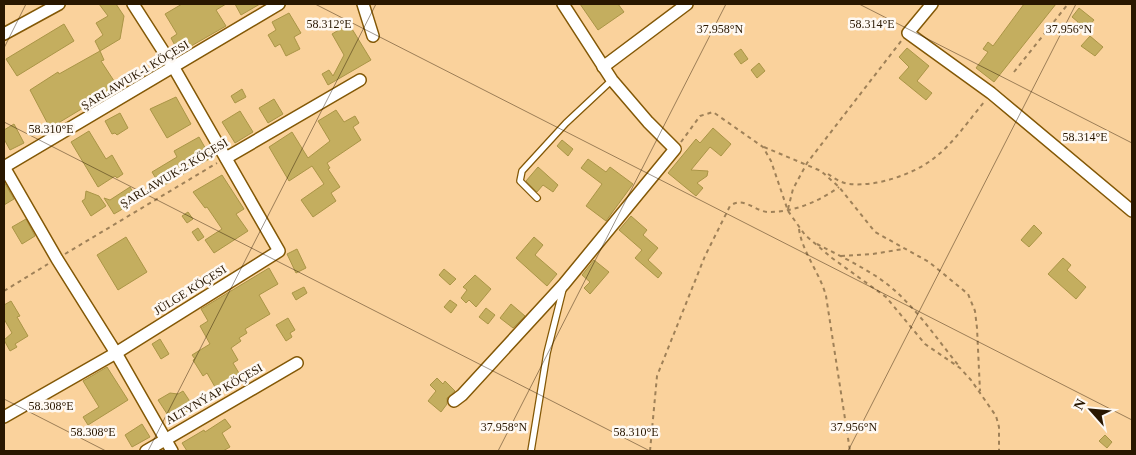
<svg xmlns="http://www.w3.org/2000/svg" width="1136" height="455" viewBox="0 0 1136 455" font-family="'Times New Roman',serif">
<rect width="100%" height="100%" fill="#fad29c"/>
<g fill="#c4ae5f" stroke="#aa9546">
<path d="M99 4H116L124 16 120 39 100 51 95 41 103 35 96 23 108 16Z"/>
<path d="M182 4H226L216 10 226 26 179 53 171 38 177 34 165 14Z"/>
<path d="M235 4H260L241 15Z"/>
<path d="M580 4H618L624 12 598 30Z"/>
<path d="M1024 4H1056L994 82 976 68 988 52 983 49 988 42 993 46Z"/>
<path d="M1079 8 1094 20 1084 32 1076 26 1078 22 1072 17Z"/>
<path d="M289 13 301 33 294 37 300 49 286 56 280 44 275 47 268 35 276 30 272 22Z"/>
<path d="M64 24 74 41 17 76 6 59Z"/>
<path d="M349 24 371 60 328 85 322 74 329 70 333 76 344 55 332 34Z"/>
<path d="M1090 36 1103 47 1095 56 1081 46Z"/>
<path d="M907 48 929 66 917 81 932 93 926 100 899 78 909 67 899 57Z"/>
<path d="M741 49 748 59 741 64 734 54Z"/>
<path d="M100 51 104 60 101 61 118 87 50 128 30 90 58 72 59 74Z"/>
<path d="M759 63 765 71 757 78 751 70Z"/>
<path d="M242 89 246 97 235 103 231 96Z"/>
<path d="M176 97 191 124 167 138 150 109Z"/>
<path d="M274 99 283 114 268 123 259 108Z"/>
<path d="M336 110 344 122 355 116 359 123 353 127 361 140 327 163 330 168 328 169 340 187 331 193 336 201 313 217 301 200 324 184 312 166 289 181 269 147 292 132 308 158 330 141 318 121Z"/>
<path d="M240 111 253 132 235 143 222 122Z"/>
<path d="M120 113 128 128 117 135 115 133 112 134 105 121Z"/>
<path d="M14 124 24 143 10 150 4 139V130Z"/>
<path d="M713 128 731 144 721 156 710 147 691 170 708 171 707 176 697 183 703 188 696 196 668 173 696 139 700 143Z"/>
<path d="M89 131 106 159 112 155 123 174 117 178 115 176 98 187 71 142Z"/>
<path d="M199 137 211 158 161 187 152 172 177 157 174 151Z"/>
<path d="M562 140 573 149 568 156 557 146Z"/>
<path d="M588 159 606 172 610 167 633 184 606 221 586 206 602 184 581 168Z"/>
<path d="M538 167 558 185 553 192 543 185 537 192 526 181Z"/>
<path d="M222 175 244 209 236 214 248 231 214 253 205 240 222 229 207 207 205 208 193 192Z"/>
<path d="M4 182 14 199 4 205Z"/>
<path d="M130 187 138 200 114 214 104 198 110 200Z"/>
<path d="M86 191 99 196 106 206 91 216 82 201 85 199Z"/>
<path d="M188 212 193 219 187 223 182 216Z"/>
<path d="M631 216 647 230 643 235 658 248 648 260 662 273 658 278 635 258 642 250 619 230Z"/>
<path d="M26 219 35 236 22 244 12 227Z"/>
<path d="M1034 225 1042 233 1029 247 1021 240Z"/>
<path d="M198 228 204 237 198 241 192 232Z"/>
<path d="M126 237 147 272 118 290 97 255Z"/>
<path d="M534 237 543 245 535 255 557 274 547 286 516 258Z"/>
<path d="M297 249 306 268 296 273 287 254Z"/>
<path d="M1063 258 1071 265 1067 270 1086 287 1076 299 1048 274Z"/>
<path d="M594 260 609 272 590 294 584 288 590 282 582 275Z"/>
<path d="M269 268 278 284 259 295 270 314 245 329 247 333 239 338 241 341 231 348 238 360 233 363 243 380 219 394 207 373 203 376 193 360 195 359 192 355 210 344 200 326 208 321 201 309Z"/>
<path d="M444 269 456 279 450 285 439 275Z"/>
<path d="M475 275 491 289 476 307 469 300 466 303 461 298 467 290 463 287Z"/>
<path d="M304 287 307 293 296 300 292 293Z"/>
<path d="M450 300 457 305 451 313 444 307Z"/>
<path d="M11 301 20 316 17 317 28 336 15 344 17 347 10 351 4 340 12 333 4 319V305Z"/>
<path d="M511 304 525 316 513 328 500 318Z"/>
<path d="M486 308 495 315 488 324 479 317Z"/>
<path d="M288 318 295 330 290 333 292 337 286 341 276 325Z"/>
<path d="M160 339 169 354 161 359 152 344Z"/>
<path d="M107 367 128 400 88 425 83 417 99 407 83 381Z"/>
<path d="M437 378 443 384 445 381 455 391 447 398V404L441 412 428 401 436 391 430 385Z"/>
<path d="M183 391 195 409 173 423 158 400 170 393 178 394Z"/>
<path d="M225 419 231 427 222 433 230 447 223 451H187L182 443 204 430 205 432Z"/>
<path d="M142 424 150 437 132 447 125 435Z"/>
<path d="M1105 435 1112 442 1107 448 1099 441Z"/>
</g>
<g fill="none" stroke-linecap="round" stroke-linejoin="round">
<defs>
<g id="service">
<path d="M537 198 520 181 522 171 566 123 612 80"/>
<path d="M531 451 547 353 563 289"/>
</g>
<g id="minor">
<path d="M363 4 373 36"/>
<path d="M932 4 908 33 991 93 1132 211"/>
<path d="M4 34 59 4"/>
<path d="M603 67 687 4"/>
<path d="M226 158 360 80"/>
<path d="M4 167 57 259 116 353 172 451"/>
<path d="M4 167 279 4"/>
<path d="M454 401 462 395 564 284 675 149 648 122 612 80 563 4"/>
<path d="M4 417 116 353 279 251 174 68 133 4"/>
<path d="M146 451 297 363"/>
</g>
</defs>
<use href="#service" stroke="#835806" stroke-width="8"/>
<use href="#minor" stroke="#835806" stroke-width="14"/>
<g stroke="#9f8158" stroke-width="2" stroke-dasharray="4 4" stroke-linecap="butt">
<path d="M1014 72 1068 4"/>
<path d="M681 142 700 116 713 112 763 147 771 161 788 211 805 235 832 258 886 297 925 344 960 368 971 380 996 416 999 427V451"/>
<path d="M764 147 821 171 839 187 875 232 929 262 968 294 975 311 977 328 980 391"/>
<path d="M828 174C834 178 841 183 849 184 875 187 912 175 933 159 953 144 969 120 985 101"/>
<path d="M788 209 793 189 807 163 902 40"/>
<path d="M799 229C802 252 820 273 826 296L850 451"/>
<path d="M817 244C840 256 866 268 887 284 916 307 936 338 959 366"/>
<path d="M65 254 217 163"/>
<path d="M841 256 873 254 903 249"/>
<path d="M4 291 48 264"/>
<path d="M650 451 657 376 705 256 730 206C744 195 756 213 770 212 794 212 820 201 839 187"/>
</g>
<use href="#service" stroke="#fff" stroke-width="5.5"/>
<use href="#minor" stroke="#fff" stroke-width="11"/>
</g>
<path fill="none" stroke="#291700" stroke-width="1" stroke-opacity="0.45" d="M315 4 1132 420M859 4 1132 143M4 48 26 4M4 122 650 451M4 399 106 451M148 451 376 4M498 451 726 4M848 451 1076 4"/>
<g text-anchor="middle" dominant-baseline="central" stroke-width="5" stroke-linejoin="round" paint-order="stroke">
<g font-size="12" fill="#291700" stroke="#fef9f3">
<text transform="translate(135 75) rotate(-31)">ŞARLAWUK-1 KÖÇESI</text>
<text transform="translate(174 173) rotate(-31)">ŞARLAWUK-2 KÖÇESI</text>
<text transform="translate(190 290) rotate(-32)">JÜLGE KÖÇESI</text>
<text transform="translate(214 394) rotate(-30)">ALTYNÝAP KÖÇESI</text>
</g>
</g>
<g font-size="12" text-anchor="middle" fill="#291700" stroke="#fef9f3" stroke-width="5" stroke-linejoin="round" paint-order="stroke">
<text x="329" y="28">58.312°E</text>
<text x="872" y="28">58.314°E</text>
<text x="720" y="33">37.958°N</text>
<text x="1069" y="33">37.956°N</text>
<text x="51" y="133">58.310°E</text>
<text x="1085" y="141">58.314°E</text>
<text x="51" y="410">58.308°E</text>
<text x="504" y="431">37.958°N</text>
<text x="854" y="431">37.956°N</text>
<text x="93" y="436">58.308°E</text>
<text x="636" y="436">58.310°E</text>
</g>
<rect width="1136" height="455" fill="none" stroke="#291700" stroke-width="10"/>
<g transform="translate(1091 410) rotate(297)" stroke="#fef9f3" stroke-width="4" paint-order="stroke">
<path d="M0-4L9 19L0 12L-9 19Z" fill="#291700"/>
<text y="-8" font-size="14" font-weight="bold" text-anchor="middle" fill="#291700">N</text>
</g>
</svg>
